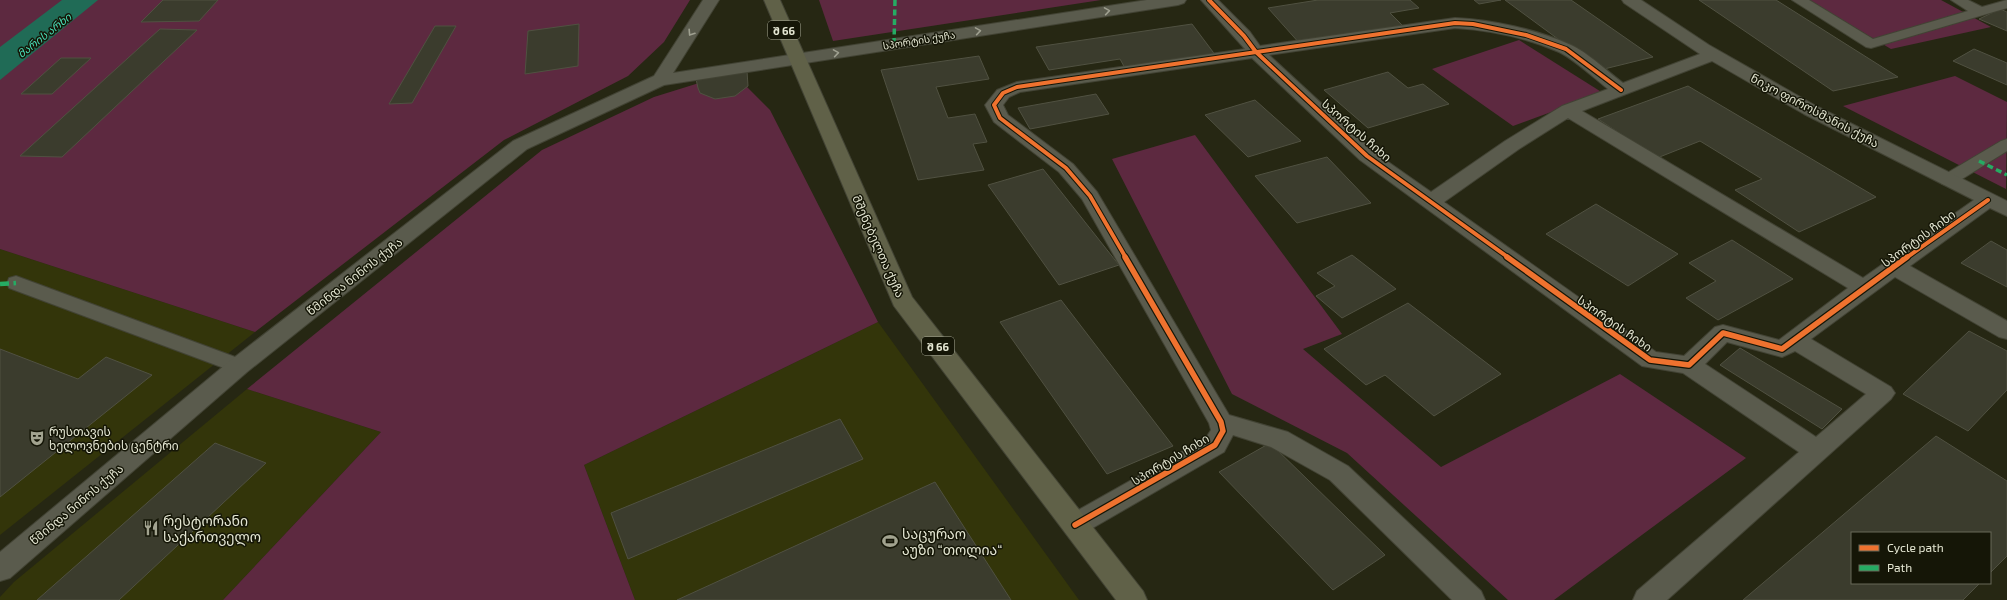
<svg xmlns="http://www.w3.org/2000/svg" width="2007" height="600" viewBox="0 0 2007 600" font-family="'Exo 2','Noto Sans Georgian',sans-serif">
<rect width="100%" height="100%" fill="#262713"/>
<g fill="#33350a">
<path d="M0 249 255 332 0 535Z"/>
<path d="M878 322 1079 600H635L584 465Z"/>
<path d="M247 389 381 432 223 600H0V597L14 582Z"/>
</g>
<g fill="#5d2940">
<path d="M0 0H690L664 42 628 76 504 140 255 332 0 249Z"/>
<path d="M819 0H1101L833 41Z"/>
<path d="M1808 0H1941L1991 27 1891 49Z"/>
<path d="M1519 40 1603 93 1513 126 1432 69Z"/>
<path d="M1955 76 2007 102 2006 189 1843 106Z"/>
<path d="M699 83 746 86 770 110 878 322 584 465 635 600H223L381 432 247 389 542 150 654 97Z"/>
<path d="M1195 135 1342 334 1303 349 1441 467 1620 374 1746 458 1554 600H1508L1347 453 1232 394 1112 159Z"/>
</g>
<path fill="#206b56" d="M62 0H98L0 80V47Z"/>
<g fill="#3b3c2d" stroke="#505141">
<path d="M163 0H218L199 21 141 22Z"/>
<path d="M1318 0H1410L1419 8 1390 13 1405 28 1301 45 1268 8Z"/>
<path d="M1474 0H1501L1479 4Z"/>
<path d="M1505 0H1571L1653 57 1600 70Z"/>
<path d="M1699 0H1776L1898 77 1833 91Z"/>
<path d="M2000 9 2007 12V31L1979 19Z"/>
<path d="M579 24 578 66 525 74 528 31Z"/>
<path d="M1192 24 1216 56 1126 70 1120 59 1049 70 1036 47Z"/>
<path d="M435 26H456L412 103 389 104Z"/>
<path d="M160 29 197 30 62 157 20 156Z"/>
<path d="M1974 49 2007 63V85L1953 61Z"/>
<path d="M979 56 989 79 936 87 948 118 975 114 987 142 973 144 984 170 918 180 881 70Z"/>
<path d="M61 58H91L52 94H21Z"/>
<path d="M747 71 748 86 735 96 715 99 700 93 698 88 696 79Z"/>
<path d="M1388 72 1408 88 1423 84 1449 104 1368 128 1324 90Z"/>
<path d="M1688 86 1876 197 1799 232 1735 190 1762 179 1700 141 1657 158 1598 119Z"/>
<path d="M1096 94 1109 114 1030 129 1018 108Z"/>
<path d="M1255 100 1301 141 1248 157 1205 115Z"/>
<path d="M1327 157 1371 203 1297 223 1255 176Z"/>
<path d="M1043 169 1119 265 1059 285 988 185Z"/>
<path d="M1596 204 1678 254 1628 286 1546 234Z"/>
<path d="M1732 240 1793 279 1718 320 1686 298 1716 281 1689 263Z"/>
<path d="M1991 241 2007 250V287L1961 263Z"/>
<path d="M1352 255 1396 289 1342 318 1316 296 1335 286 1317 273Z"/>
<path d="M1061 300 1173 446 1107 474 1000 322Z"/>
<path d="M1408 303 1501 374 1434 416 1385 375 1366 385 1324 349Z"/>
<path d="M1969 331 2007 351V390L1968 431 1903 394Z"/>
<path d="M1740 348 1842 409 1822 429 1720 365Z"/>
<path d="M0 349 78 379 106 357 152 375 0 497Z"/>
<path d="M840 419 863 459 628 559 611 513Z"/>
<path d="M1936 436 2007 481V556L1990 573V533H1852V583H1980L1963 600H1743Z"/>
<path d="M215 443 266 463 119 600H37Z"/>
<path d="M1270 443 1385 555 1333 590 1219 472Z"/>
<path d="M935 482 1011 600H677Z"/>
</g>
<g fill="none" stroke-linecap="round" stroke-linejoin="round">
<defs>
<g id="lane">
<path d="M1792 0H1809L1873 39 1968 11 1951 0H1968L1982 7 2007 0V8L1871 48 1866 47Z"/>
<path d="M2007 139V151L1954 184 1948 185 1942 184 1940 180 1942 176 2001 141Z"/>
<path d="M16 276 246 361 249 366 246 371 239 374 232 371 9 288 7 283 9 278Z"/>
</g>
<g id="street">
<path d="M703 0H719L673 73 1147 0H1186L1184 3 1178 5 664 85 527 149 247 372 10 578 0 581V552L231 360 513 141 654 76Z"/>
<path d="M1201 0H1218L1250 32 1260 46 1455 18C1493 20 1536 29 1571 45 1587 52 1608 72 1623 83L1700 54 1624 3 1622 0H1641L1709 45 1816 106 2007 201V216L1990 208 1910 266 2007 321V339L1999 337 1895 277 1811 339 1891 387 1895 393 1891 399 1667 600H1633L1637 591 1799 452 1683 373 1642 366 1360 160 1252 58 1020 92 1009 97 1003 105 1008 115 1073 164 1097 192 1229 415 1288 432 1348 466 1481 591 1485 600H1452L1330 480 1271 447 1233 435 1224 452 1084 533 1075 536 1066 533 1062 525 1066 517 1206 438 1211 430 1209 423 1082 199 1059 172 994 122 985 105 997 90 1017 82 1245 49ZM1455 28C1489 30 1527 38 1559 52 1574 59 1594 78 1608 89L1562 106 1505 141 1431 192 1374 152 1269 55ZM1712 61 1804 114 1974 200 1863 278 1582 111ZM1568 118 1848 288 1779 340 1723 325 1715 327 1684 356 1656 352 1444 202 1519 149ZM1727 342 1782 357 1795 351 1866 394 1816 437 1705 364Z"/>
</g>
<path id="primary" d="M764 0H780L912 297 1143 591 1147 600H1116L894 306Z"/>
</defs>
<use href="#lane" stroke="#424334" stroke-width="2"/>
<use href="#street" stroke="#424334" stroke-width="2"/>
<use href="#primary" stroke="#424334" stroke-width="2"/>
<use href="#lane" fill="#5a5b4d" fill-rule="evenodd"/>
<use href="#street" fill="#5a5b4d" fill-rule="evenodd"/>
<use href="#primary" fill="#606148" fill-rule="evenodd"/>
<g stroke="#26ab63" stroke-width="3.5" stroke-dasharray="6 3.5" stroke-linecap="butt">
<path d="M894 44 895 0"/>
<path d="M1979 161 2007 175"/>
</g>
<path stroke="#26ab63" stroke-width="4.5" stroke-dasharray="9 4.5" stroke-linecap="butt" d="M0 284 16 283"/>
<defs>
<g id="cycleway-far1">
<path d="M1209 0 1244 36 1256 52 1367 156 1509 258"/>
<path d="M1126 258 1090 196 1066 168 1000 118 994 105 1003 93 1017 87 1455 23 1473 24 1526 35 1566 49 1621 90"/>
<path d="M1906 258 1988 200"/>
</g>
<g id="cycleway">
<path d="M1507 257 1650 360 1689 365 1723 333 1782 349 1907 257"/>
<path d="M1075 525 1215 445 1223 431 1221 422 1125 257"/>
</g>
</defs>
<use href="#cycleway-far1" stroke="#151607" stroke-width="6"/>
<use href="#cycleway" stroke="#151607" stroke-width="8"/>
<use href="#cycleway-far1" stroke="#ef722f" stroke-width="4"/>
<use href="#cycleway" stroke="#ef722f" stroke-width="5.5"/>
</g>
<defs><path id="oneway-chevron" d="M-2-3.5L2.5 0L-2 3.5" fill="none" stroke-width="1.6" stroke-linecap="round" stroke-linejoin="round"/></defs>
<g stroke="#9fa090">
<use href="#oneway-chevron" transform="translate(1107 11) rotate(-9)"/>
<use href="#oneway-chevron" transform="translate(978 31) rotate(-9)"/>
<use href="#oneway-chevron" transform="translate(691 33) rotate(123)"/>
<use href="#oneway-chevron" transform="translate(836 53) rotate(-9)"/>
</g>
<defs>
<symbol id="theatre-bare" viewBox="-9 -9 18 18"><path d="M-5-5.5Q0-4 5-5.5V0Q5 5 0 6Q-5 5-5 0ZM-3.3-2.5H-1v1.5H-3.3ZM1-2.5H3.3v1.5H1ZM-2.8 1Q0 5.5 2.8 1Z" fill="#a2a38f" stroke="#151607" stroke-width="2.5" paint-order="stroke"/></symbol>
<symbol id="restaurant-bare" viewBox="-9 -9 18 18"><path d="M-5-6h1v4h1v-4h1v4h1v-4h1v5L-1.5 .5V6h-2V.5L-5-1ZM5-6V6H3V1.5H1.5Q1.5-4 5-6Z" fill="#a2a38f" stroke="#151607" stroke-width="2.5" paint-order="stroke"/></symbol>
<symbol id="stadium-bare" viewBox="-9 -9 18 18"><path d="M0-5a6.5 5 0 1 0 0 10a6.5 5 0 1 0 0-10ZM-3.5-1.8h7v3.6h-7Z" fill="#a2a38f" stroke="#151607" stroke-width="2.5" paint-order="stroke"/></symbol>
</defs>
<g fill-rule="evenodd">
<use href="#theatre-bare" x="26" y="427" width="22" height="22"/>
<use href="#restaurant-bare" x="140" y="517" width="22" height="22"/>
<use href="#stadium-bare" x="879" y="530" width="22" height="22"/>
</g>
<g text-anchor="middle" dominant-baseline="central" stroke-width="3" stroke-linejoin="round" paint-order="stroke">
<g font-size="10" fill="#e4e6d2" stroke="#151607">
<text transform="translate(919 40) rotate(-9)">სპორტის ქუჩა</text>
</g>
<g fill="#151607" stroke="#a6a895" stroke-width="1">
<rect x="768" y="21" width="32" height="18" rx="3"/>
<rect x="922" y="337" width="32" height="18" rx="3"/>
</g>
<g font-size="11" font-weight="bold" fill="#e4e6d2">
<text x="784" y="30">შ 66</text>
<text x="938" y="346">შ 66</text>
</g>
<g font-size="11" font-style="italic" fill="#49deb8" stroke="#151607">
<text transform="translate(44 35) rotate(-38)">მარის არხი</text>
</g>
<g font-size="12" fill="#e4e6d2" stroke="#151607">
<text transform="translate(1815 110) rotate(28)">ნიკო ფიროსმანის ქუჩა</text>
<text transform="translate(1357 130) rotate(41)">სპორტის ჩიხი</text>
<text transform="translate(1918 238) rotate(-36)">სპორტის ჩიხი</text>
<text transform="translate(879 246) rotate(66)">მშენებელთა ქუჩა</text>
<text transform="translate(354 276) rotate(-38)">წმინდა ნინოს ქუჩა</text>
<text transform="translate(1615 323) rotate(35)">სპორტის ჩიხი</text>
<text transform="translate(1170 459) rotate(-31)">სპორტის ჩიხი</text>
<text transform="translate(76 504) rotate(-40)">წმინდა ნინოს ქუჩა</text>
</g>
<g font-size="12" fill="#e4e6d2" stroke="#151607" text-anchor="start">
<text x="49" y="431">რუსთავის<tspan x="49" dy="14">ხელოვნების ცენტრი</tspan></text>
</g>
<g font-size="14" fill="#e4e6d2" stroke="#151607" text-anchor="start">
<text x="163" y="520">რესტორანი<tspan x="163" dy="16">საქართველო</tspan></text>
<text x="902" y="533">საცურაო<tspan x="902" dy="16">აუზი “თოლია“</tspan></text>
</g>
</g>
<rect x="1851" y="532" width="140" height="52" fill="#151607" stroke="#686958"/>
<rect x="1859" y="545" width="20" height="6" fill="#ef722f" stroke="#686958"/>
<text x="1887" y="552" font-size="12" fill="#e4e6d2">Cycle path</text>
<rect x="1859" y="565" width="20" height="6" fill="#26ab63" stroke="#686958"/>
<text x="1887" y="572" font-size="12" fill="#e4e6d2">Path</text>
</svg>
